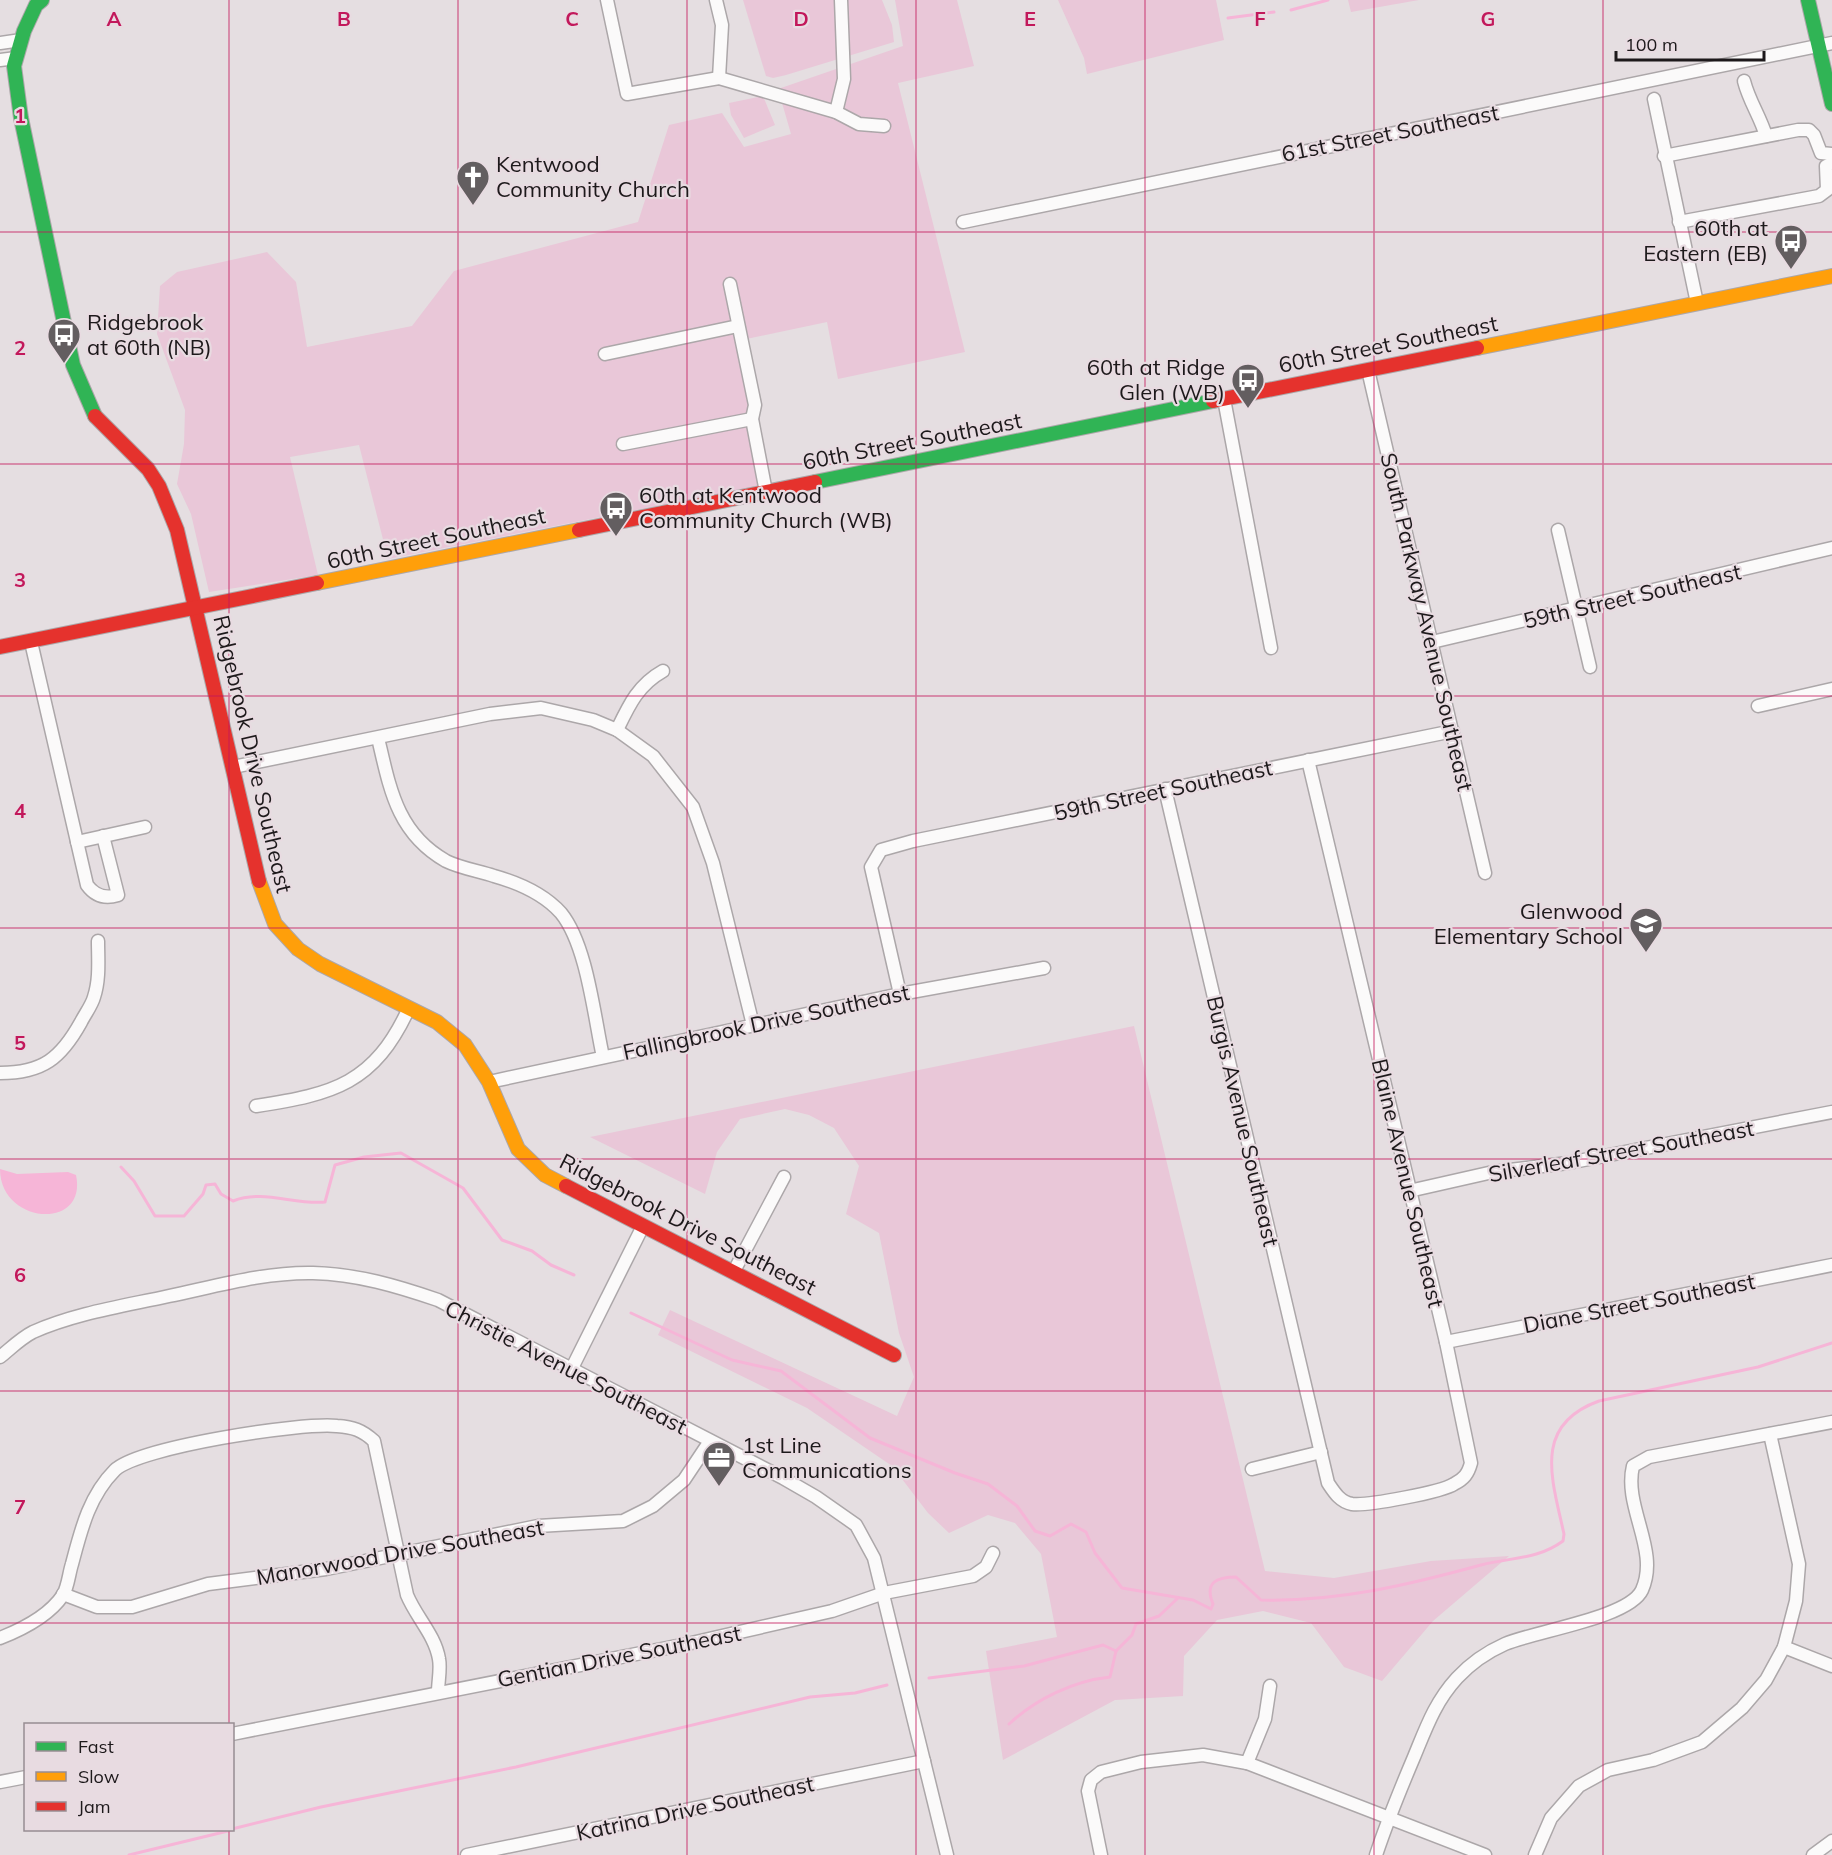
<svg xmlns="http://www.w3.org/2000/svg" width="1832" height="1855" viewBox="0 0 1832 1855" font-family="Mulish,sans-serif">
<rect width="100%" height="100%" fill="#e5dee1"/>
<g fill="#e9c7d8">
<path d="M743 0H882L892 25 894 42 786 75 773 78 766 76Z"/>
<path d="M895 0H957L974 66 898 83 965 352 838 379 827 322 737 341 768 484 388 559 359 445 290 457 318 575 209 592 191 514 177 484 184 444 185 410 157 334 160 286 177 272 267 252 296 282 307 347 412 326 454 271 638 222 669 125 722 113 744 147 791 134 778 89 903 46Z"/>
<path d="M1058 0H1216L1224 40 1087 74 1084 58Z"/>
<path d="M1348 0H1419L1351 12Z"/>
<path d="M763 96 775 125 744 138 731 115 729 103Z"/>
<path d="M1134 1026 1265 1571 1334 1578 1431 1561 1509 1556 1433 1621 1382 1681 1344 1667 1311 1623 1263 1611 1217 1620 1184 1656 1183 1696 1115 1700 1003 1760 986 1651 1057 1637 1041 1554 1015 1523 988 1515 949 1533 928 1513 892 1466 807 1408 658 1335 670 1310 897 1416 914 1377 899 1333 879 1233 846 1214 859 1166 834 1128 809 1115 785 1109 740 1119 717 1152 705 1194 590 1137Z"/>
</g>
<path fill="#f6b5d7" d="M0 1169 17 1174 68 1172 76 1175C88 1231 0 1225 0 1169Z"/>
<g fill="none" stroke-linecap="round" stroke-linejoin="round">
<g stroke="#f6b5d7" stroke-width="3">
<path d="M1291 10 1328 0"/>
<path d="M1228 18 1274 12"/>
<path d="M121 1167 134 1181 155 1216H184L203 1194 206 1185 215 1184 221 1194 233 1201C263 1189 294 1205 325 1202L335 1165 364 1157 401 1153 463 1188 502 1240 532 1251 551 1265 574 1275"/>
<path d="M631 1313 732 1360 781 1371 870 1438 955 1473 988 1484 1017 1506 1035 1531 1050 1536 1071 1524 1086 1532 1095 1553 1122 1588 1193 1600 1211 1609 1213 1604C1204 1582 1217 1577 1236 1577L1261 1600C1337 1602 1408 1585 1481 1565 1511 1557 1537 1560 1563 1541L1564 1534C1552 1479 1532 1425 1599 1401L1758 1367 1832 1343"/>
<path d="M929 1678 1024 1666 1103 1645 1116 1651"/>
<path d="M1009 1724C1036 1699 1073 1681 1110 1677L1116 1651 1132 1635 1136 1624 1159 1616 1178 1598"/>
<path d="M232 1829 321 1807 516 1767 810 1697 855 1693 887 1685"/>
<path d="M129 1855 232 1830"/>
</g>
<defs>
<g id="street">
<path d="M607 0 627 94 719 78 836 112 859 124 884 126"/>
<path d="M716 0 722 25 719 78"/>
<path d="M0 43 21 40"/>
<path d="M0 60 16 58"/>
<path d="M1744 81C1749 101 1760 116 1766 136"/>
<path d="M1654 99 1697 303"/>
<path d="M836 112 844 79 841 0"/>
<path d="M1664 156 1798 130H1809L1814 135 1821 153 1832 154"/>
<path d="M963 222 1832 43"/>
<path d="M1679 222 1819 196 1827 190 1826 166 1832 163"/>
<path d="M730 284 755 405 752 419 766 492"/>
<path d="M605 354 738 326"/>
<path d="M1368 370 1485 873"/>
<path d="M1224 399 1271 648"/>
<path d="M623 444 752 419"/>
<path d="M1558 530 1590 667"/>
<path d="M31 642 87 885C95 896 105 899 118 895L103 836"/>
<path d="M1432 642 1832 548"/>
<path d="M1758 706 1832 689"/>
<path d="M617 730C629 705 638 685 663 671"/>
<path d="M378 738C390 789 397 833 446 861 460 868 479 871 494 876 519 883 543 893 561 913 587 945 594 1016 603 1057"/>
<path d="M233 767 490 714 541 708 593 720 617 730 653 756 693 807 713 863 753 1025"/>
<path d="M1165 789 1328 1483C1334 1492 1340 1502 1352 1504 1367 1506 1442 1492 1454 1484 1464 1479 1468 1474 1471 1463L1446 1342 1308 760"/>
<path d="M77 842 145 827"/>
<path d="M900 994 871 867 881 850 913 841 1453 731"/>
<path d="M0 1073C43 1073 61 1058 81 1022 85 1014 92 1005 94 997 100 979 98 959 98 941"/>
<path d="M489 1082 900 994 1044 968"/>
<path d="M256 1106C334 1094 374 1084 409 1008"/>
<path d="M1409 1191 1493 1172 1568 1163 1832 1112"/>
<path d="M734 1271 784 1177"/>
<path d="M1446 1342 1832 1265"/>
<path d="M0 1357C10 1349 21 1338 33 1332 76 1313 124 1306 169 1296 217 1286 265 1272 313 1273 357 1274 397 1286 438 1300L783 1478 816 1497 856 1525 874 1558 947 1855"/>
<path d="M572 1368 643 1226"/>
<path d="M1252 1469 1321 1452"/>
<path d="M63 1594 97 1607H132L208 1584 326 1569 538 1526 623 1521 653 1506 684 1480 710 1441"/>
<path d="M0 1638C23 1629 49 1616 63 1595 68 1587 69 1573 72 1564 81 1530 89 1496 115 1470 139 1447 302 1422 337 1426 353 1427 362 1430 374 1441L407 1595C416 1617 435 1635 439 1659 441 1669 438 1682 438 1692"/>
<path d="M1784 1647 1832 1666"/>
<path d="M232 1734 687 1644 832 1611 884 1593 973 1576 986 1567 993 1553"/>
<path d="M1247 1763 1265 1719 1270 1686"/>
<path d="M0 1782 26 1777"/>
<path d="M467 1855 924 1761"/>
<path d="M1101 1855 1088 1791 1091 1780 1101 1772 1141 1762 1203 1755 1247 1763 1485 1855"/>
<path d="M1376 1855C1387 1822 1400 1790 1414 1757 1426 1728 1435 1702 1457 1678 1470 1664 1487 1652 1505 1644 1535 1631 1629 1618 1642 1590 1660 1550 1623 1507 1633 1466L1649 1457 1832 1422"/>
<path d="M1535 1855 1551 1818 1579 1786 1608 1770 1653 1760 1702 1742 1742 1708 1766 1680 1784 1647 1796 1601 1799 1564 1770 1434"/>
<path d="M1813 1855 1832 1841"/>
</g>
<g id="fast">
<path d="M42 0 36 5 24 31 14 66 21 118 73 365 95 416"/>
<path d="M1808 0 1832 104"/>
<path d="M815 482 1213 401"/>
</g>
<g id="slow">
<path d="M1477 348 1832 276"/>
<path d="M317 583 579 530"/>
<path d="M259 881 275 924 298 949 320 964 437 1022 465 1045 489 1082 518 1149 545 1175 566 1186"/>
</g>
<g id="jam">
<path d="M1213 401 1477 348"/>
<path d="M95 416 148 469 159 486 177 530 259 881"/>
<path d="M579 530 815 482"/>
<path d="M0 647 317 583"/>
<path d="M566 1186 894 1355"/>
</g>
</defs>
<use href="#street" stroke="#aca7a9" stroke-width="15"/>
<use href="#fast" stroke="#aca7a9" stroke-width="16"/>
<use href="#slow" stroke="#aca7a9" stroke-width="16"/>
<use href="#jam" stroke="#aca7a9" stroke-width="16"/>
<use href="#street" stroke="#fbfafa" stroke-width="12"/>
<use href="#fast" stroke="#30b455" stroke-width="14"/>
<use href="#slow" stroke="#ff9f0a" stroke-width="14"/>
<use href="#jam" stroke="#e5322d" stroke-width="14"/>
</g>
<path fill="none" stroke="#c2185b" stroke-width="1.5" stroke-opacity="0.55" d="M229 0V1724M458 0V1855M687 0V1855M916 0V1855M1145 0V1855M1374 0V1855M1603 0V1855M0 232H1832M0 464H1832M0 696H1832M0 928H1832M0 1159H1832M0 1391H1832M0 1623H1832M229 1830V1855"/>
<defs>
<symbol id="church-pin" viewBox="-11 -11 22 30"><path d="M0 17L-7.5 6A9.5 9.5 0 1 1 7.5 6Z" fill="#635e60" stroke="#e8dbe1"/><path d="M-1.2-6h2.4v3.5h3.3v2.4h-3.3V6h-2.4V-.1h-3.3v-2.4h3.3Z" fill="#fff"/></symbol>
<symbol id="bus-pin" viewBox="-11 -11 22 30"><path d="M0 17L-7.5 6A9.5 9.5 0 1 1 7.5 6Z" fill="#635e60" stroke="#e8dbe1"/><path d="M-5-6H5V4H4V6H2V4H-2V6H-4V4H-5ZM-3.5-4V0h7V-4ZM-3.5 1.2v1.5H-2V1.2ZM2 1.2v1.5H3.5V1.2Z" fill="#fff"/></symbol>
<symbol id="school-pin" viewBox="-11 -11 22 30"><path d="M0 17L-7.5 6A9.5 9.5 0 1 1 7.5 6Z" fill="#635e60" stroke="#e8dbe1"/><path d="M0-5L7-2L0 1L-7-2ZM-4 1L0 2.5L4 1V4Q0 6-4 4Z" fill="#fff"/></symbol>
<symbol id="office-pin" viewBox="-11 -11 22 30"><path d="M0 17L-7.5 6A9.5 9.5 0 1 1 7.5 6Z" fill="#635e60" stroke="#e8dbe1"/><path d="M-6-3h4V-5.5h4V-3h4V5H-6ZM-1-4.5V-3h2v-1.5ZM-6 0V1H6V0Z" fill="#fff"/></symbol>
</defs>
<g fill-rule="evenodd">
<use href="#church-pin" x="454" y="158" width="38" height="52"/>
<use href="#bus-pin" x="1772" y="222" width="38" height="52"/>
<use href="#bus-pin" x="45" y="316" width="38" height="52"/>
<use href="#bus-pin" x="1229" y="361" width="38" height="52"/>
<use href="#bus-pin" x="597" y="489" width="38" height="52"/>
<use href="#school-pin" x="1627" y="905" width="38" height="52"/>
<use href="#office-pin" x="700" y="1439" width="38" height="52"/>
</g>
<g text-anchor="middle" dominant-baseline="central" stroke-width="4.5" stroke-linejoin="round" paint-order="stroke">
<g font-size="22" fill="#1d191b" stroke="#e8dbe1">
<text transform="translate(1390 133) rotate(-11)">61st Street Southeast</text>
<text transform="translate(1388 344) rotate(-11)">60th Street Southeast</text>
<text transform="translate(912 441) rotate(-11)">60th Street Southeast</text>
<text transform="translate(436 538) rotate(-12)">60th Street Southeast</text>
<text transform="translate(1632 596) rotate(-13)">59th Street Southeast</text>
<text transform="translate(1427 622) rotate(77)">South Parkway Avenue Southeast</text>
<text transform="translate(253 754) rotate(77)">Ridgebrook Drive Southeast</text>
<text transform="translate(1163 790) rotate(-12)">59th Street Southeast</text>
<text transform="translate(766 1022) rotate(-12)">Fallingbrook Drive Southeast</text>
<text transform="translate(1243 1121) rotate(77)">Burgis Avenue Southeast</text>
<text transform="translate(1621 1151) rotate(-10)">Silverleaf Street Southeast</text>
<text transform="translate(1408 1183) rotate(77)">Blaine Avenue Southeast</text>
<text transform="translate(688 1224) rotate(27)">Ridgebrook Drive Southeast</text>
<text transform="translate(1639 1303) rotate(-11)">Diane Street Southeast</text>
<text transform="translate(566 1367) rotate(27)">Christie Avenue Southeast</text>
<text transform="translate(400 1552) rotate(-10)">Manorwood Drive Southeast</text>
<text transform="translate(619 1656) rotate(-11)">Gentian Drive Southeast</text>
<text transform="translate(695 1808) rotate(-12)">Katrina Drive Southeast</text>
</g>
<g font-size="22" fill="#1d191b" stroke="#e8dbe1" text-anchor="start">
<text x="496" y="164">Kentwood<tspan x="496" dy="25">Community Church</tspan></text>
<text x="1768" y="228" text-anchor="end">60th at<tspan x="1768" dy="25">Eastern (EB)</tspan></text>
<text x="87" y="322">Ridgebrook<tspan x="87" dy="25">at 60th (NB)</tspan></text>
<text x="1225" y="367" text-anchor="end">60th at Ridge<tspan x="1225" dy="25">Glen (WB)</tspan></text>
<text x="639" y="495">60th at Kentwood<tspan x="639" dy="25">Community Church (WB)</tspan></text>
<text x="1623" y="911" text-anchor="end">Glenwood<tspan x="1623" dy="25">Elementary School</tspan></text>
<text x="742" y="1445">1st Line<tspan x="742" dy="25">Communications</tspan></text>
</g>
</g>
<g font-size="20" text-anchor="middle" font-weight="bold" fill="#c2185b" stroke="#e8dbe1" stroke-width="4.5" stroke-linejoin="round" paint-order="stroke">
<text x="114" y="26">A</text>
<text x="344" y="26">B</text>
<text x="572" y="26">C</text>
<text x="801" y="26">D</text>
<text x="1030" y="26">E</text>
<text x="1260" y="26">F</text>
<text x="1488" y="26">G</text>
<text x="20" y="123">1</text>
<text x="20" y="355">2</text>
<text x="20" y="587">3</text>
<text x="20" y="818">4</text>
<text x="20" y="1050">5</text>
<text x="20" y="1282">6</text>
<text x="20" y="1514">7</text>
</g>
<rect x="24" y="1723" width="210" height="108" fill="#e8dbe1" stroke="#978d92" stroke-width="1.5"/>
<rect x="36" y="1742" width="30" height="9" fill="#30b455" stroke="#978d92" stroke-width="1.5"/>
<text x="78" y="1753" font-size="18" fill="#1d191b">Fast</text>
<rect x="36" y="1772" width="30" height="9" fill="#ff9f0a" stroke="#978d92" stroke-width="1.5"/>
<text x="78" y="1783" font-size="18" fill="#1d191b">Slow</text>
<rect x="36" y="1802" width="30" height="9" fill="#e5322d" stroke="#978d92" stroke-width="1.5"/>
<text x="78" y="1813" font-size="18" fill="#1d191b">Jam</text>
<path d="M1616 51v9h148v-9" fill="none" stroke="#1d191b" stroke-width="3"/>
<text x="1625" y="51" font-size="18" fill="#1d191b" stroke="#e8dbe1" stroke-width="4.5" paint-order="stroke">100 m</text>
</svg>
